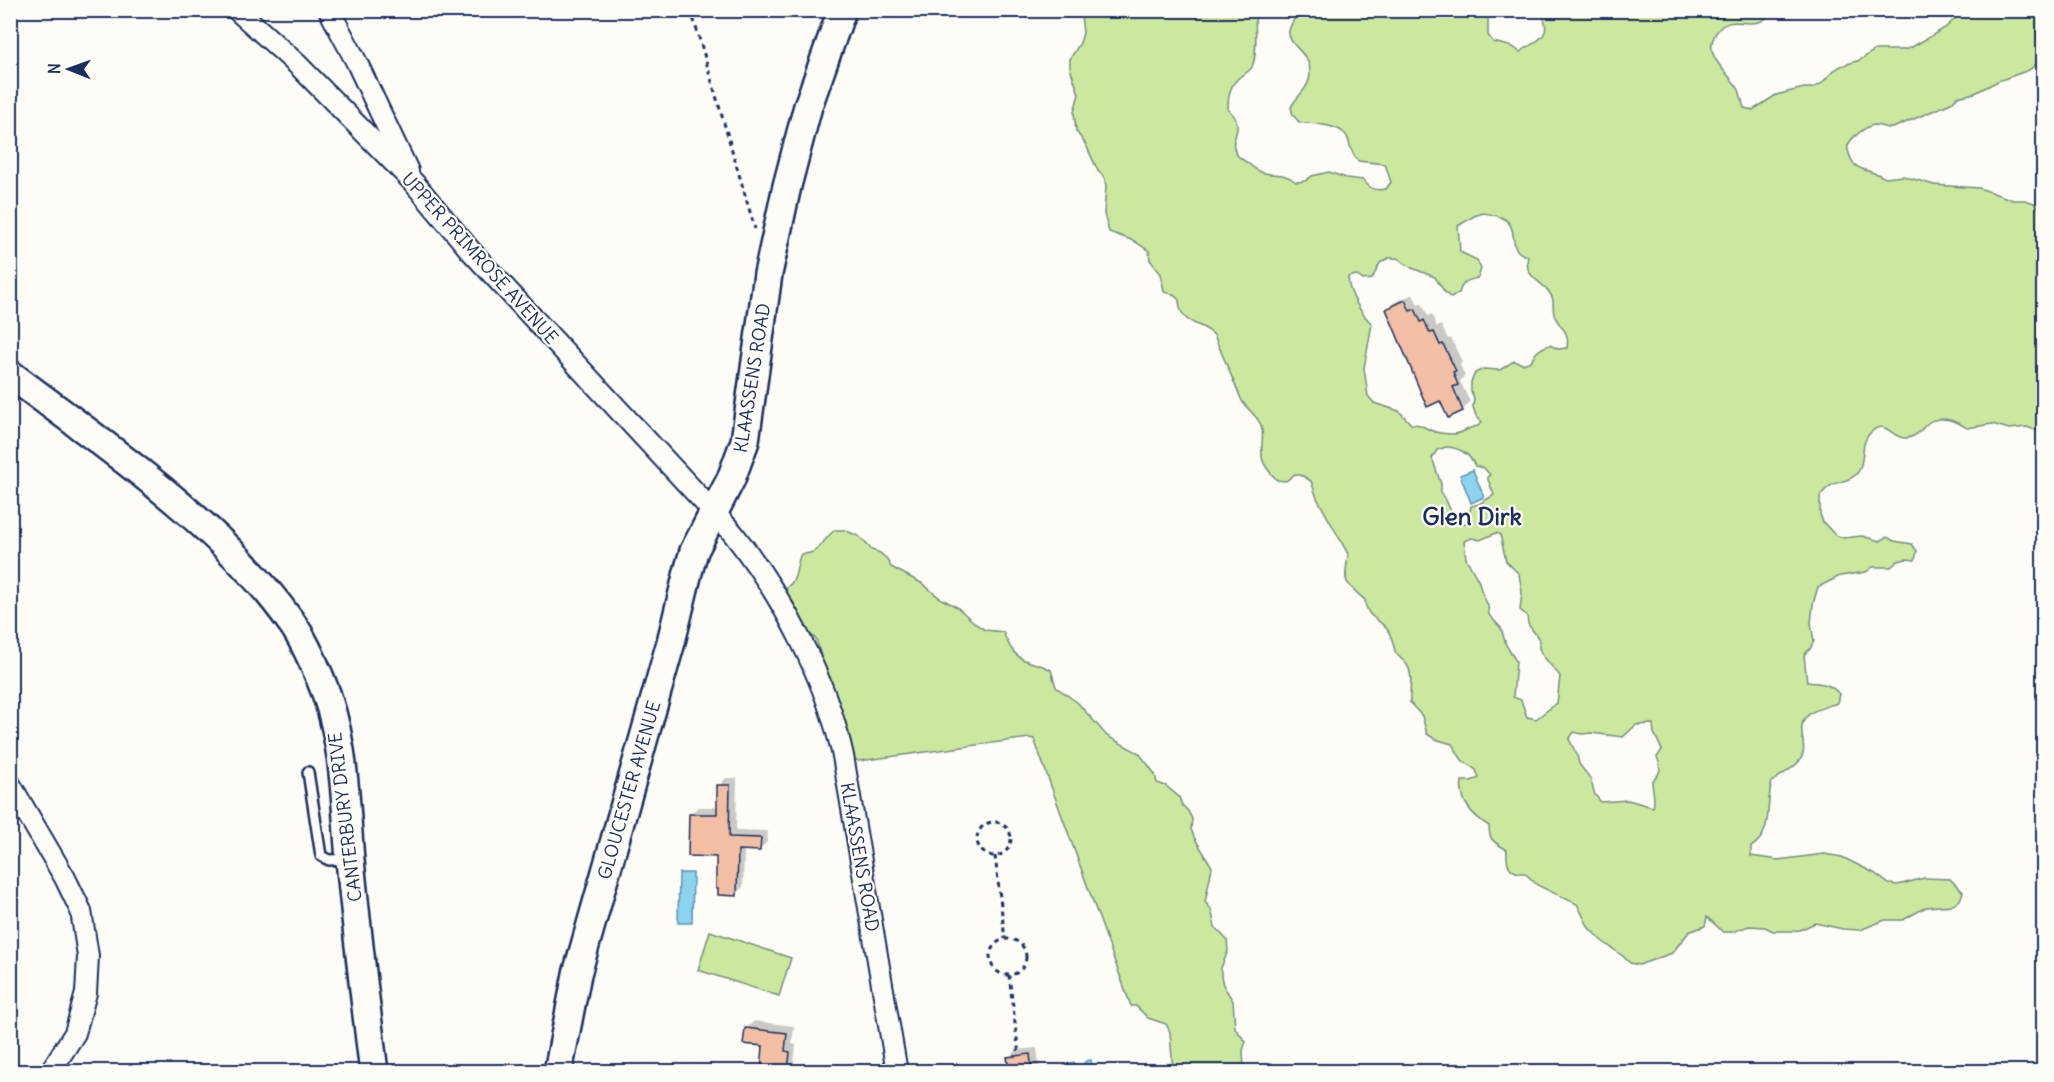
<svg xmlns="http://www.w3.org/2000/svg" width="2054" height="1082" viewBox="0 0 2054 1082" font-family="Delius,sans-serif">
<rect width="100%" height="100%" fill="#fdfcf7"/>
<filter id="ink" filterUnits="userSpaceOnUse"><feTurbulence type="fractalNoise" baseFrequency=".0167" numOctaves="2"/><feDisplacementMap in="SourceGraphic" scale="12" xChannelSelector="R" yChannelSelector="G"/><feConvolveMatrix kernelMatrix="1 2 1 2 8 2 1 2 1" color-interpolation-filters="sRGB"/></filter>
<g filter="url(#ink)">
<g fill="#cce89f" stroke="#748c7e" stroke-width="1.5" fill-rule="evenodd">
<path d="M1458 10C1469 17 1474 6 1488 16V35L1493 42 1513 47 1520 52C1534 41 1554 39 1542 14L1534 16 1530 11H1773C1769 15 1765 21 1759 22 1742 26 1727 15 1716 33 1701 56 1729 72 1739 90 1741 95 1742 102 1744 108L1753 110 1776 95 1804 88H1813L1821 84 1833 71 1841 66 1860 60 1875 50H1904L1912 47 1945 28 1959 15 1982 11H2043V58L2029 70 1998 81 1975 93 1957 97 1951 103 1893 128C1885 129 1881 125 1874 125 1866 126 1850 138 1848 146 1847 151 1851 160 1854 164 1862 172 1875 171 1885 178L1903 176 1934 185 1979 188 2013 200H2025L2034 203 2043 212V433L2027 427 2009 429 1992 424 1967 428C1961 424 1957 422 1950 420 1921 414 1926 436 1906 438 1892 439 1885 417 1870 433 1859 444 1866 460 1858 472 1851 481 1844 480 1834 484 1828 486 1824 491 1820 496V514L1823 522 1835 535 1844 538 1862 536 1880 541 1887 537 1894 541 1912 544 1917 551 1915 560 1906 559 1898 561 1891 567H1873L1866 572 1840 576 1818 587 1813 604 1811 623 1814 641 1810 649 1804 655 1807 682C1820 683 1830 683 1839 694L1837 703C1821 709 1799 711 1802 733 1802 740 1805 746 1803 753 1800 767 1782 773 1772 782 1765 804 1774 833 1751 847V856L1778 860 1824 854 1842 857 1874 873 1889 884 1898 885 1924 878 1950 879 1963 892 1960 900 1953 905 1926 907 1903 920H1885L1860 930 1843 929 1815 923 1800 930 1791 931H1773L1765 927 1749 926 1732 932H1723L1707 917 1705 926 1689 932 1672 953 1639 965 1630 963 1624 957 1602 941 1589 928 1577 904 1537 885 1525 873C1509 874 1506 864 1507 850 1495 842 1489 842 1489 826 1473 816 1459 801 1462 781H1471L1479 778 1476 770 1462 760 1452 744 1435 739 1427 734 1422 716 1410 703C1409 691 1414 675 1407 665 1404 660 1397 657 1395 651 1393 643 1392 636 1387 629 1376 616 1367 619 1365 600 1341 579 1345 584 1348 554L1317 498 1311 481 1303 476 1295 474 1286 481 1277 480C1272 474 1265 468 1263 461 1259 449 1266 435 1260 423 1256 415 1247 409 1242 401L1214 335C1200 321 1180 326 1179 300L1173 294 1164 292 1161 274 1150 260 1149 251 1134 241 1109 232 1104 214 1106 186 1104 177 1098 171 1086 145 1076 131 1074 112 1079 94 1070 68V59L1080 43 1083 33 1081 15 1083 11H1255C1255 25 1258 54 1252 67 1250 71 1246 73 1241 76 1230 84 1228 95 1228 109 1250 130 1224 138 1238 156 1241 159 1245 161 1249 164 1268 182 1278 167 1296 182L1305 181 1312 176 1329 172 1346 178 1363 180C1370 189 1375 191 1386 189L1391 182 1385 164 1358 161C1351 153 1351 148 1348 139 1344 124 1312 124 1299 122L1293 115 1291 107C1296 97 1306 91 1309 80 1316 53 1287 48 1289 31 1290 25 1296 16 1299 11ZM1483 213C1489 214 1497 215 1503 218 1522 229 1504 251 1528 256 1523 278 1542 280 1551 295 1555 301 1552 307 1554 314 1559 329 1570 328 1567 348L1558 349 1550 345C1539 348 1536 352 1531 361L1523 364 1514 361 1500 370 1483 369 1475 373 1471 382V391L1474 398 1473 407 1476 416 1482 422 1478 426C1469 427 1463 433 1455 434 1448 434 1436 433 1430 430 1422 426 1421 424 1411 424L1399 411 1374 403 1368 396 1364 368 1372 324C1361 314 1348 292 1348 277L1356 275 1363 280 1372 279 1380 263 1388 258H1397L1412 268 1435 277 1444 291 1451 298 1459 293C1462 282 1467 280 1478 278L1481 269 1477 260 1460 252 1458 226 1474 216ZM1446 447C1460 448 1469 453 1475 466L1484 468 1490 475 1487 477 1494 495 1479 504 1471 506 1467 523H1458C1450 514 1449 502 1441 492V484L1432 458 1437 450ZM1496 533 1500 534 1506 561 1519 574 1522 592 1520 610 1527 616 1528 624 1539 639V648L1543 656 1560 676 1557 703 1536 719 1527 717 1521 700 1513 697 1516 661 1506 645 1501 628 1489 615 1488 606 1481 590 1479 582 1466 558 1464 541 1472 538 1480 540ZM1653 724 1654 733 1662 750 1657 757C1662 767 1661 774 1652 781 1652 791 1656 798 1653 807L1628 800 1601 802 1595 795 1590 778 1579 764 1577 755 1569 739 1574 732 1582 734 1591 733 1623 737 1636 725Z"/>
<path d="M835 530H845L860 537 872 550 880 553 887 559 891 567 923 584 940 598 957 607 977 625 985 630 1003 632C1008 644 1014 657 1027 661 1036 664 1043 665 1051 670L1056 687 1078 703 1107 736 1139 753 1155 774 1157 783 1166 786 1179 797 1182 805 1188 811 1192 819 1191 829 1194 837 1212 867 1205 902 1211 909 1215 927 1227 940 1228 951 1221 968V976L1223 985 1233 1001 1235 1028 1246 1042 1243 1050 1244 1071H1173L1170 1032 1166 1024 1148 1018 1136 1006H1131L1034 739 1029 738 859 761 851 758 816 639 805 630 785 595 787 587C799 579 795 565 801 554 821 555 822 539 835 530Z"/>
<path d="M710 931 791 958 779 996 698 970Z"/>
</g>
<g fill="#8cd3ed" stroke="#5f91b4" stroke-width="1.5">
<path d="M1473 470 1484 497 1471 503 1460 475Z"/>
<path d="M679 873H693L692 923H678Z"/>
<path d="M1091 1060 1093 1071H1070L1069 1063 1074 1062 1078 1067H1081L1086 1061Z"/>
</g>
<g fill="#0003">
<path d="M1413 294 1418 305 1422 303 1428 316 1432 314 1437 327 1441 325 1448 339 1451 338 1462 362 1460 365 1465 376 1460 381 1470 402 1463 410 1448 416 1440 399 1388 309 1395 302Z"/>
<path d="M726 778H737L736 830 768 831 767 842 760 849H744L743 887 736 894 718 855 690 814 698 807H718L719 786Z"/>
<path d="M754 1021 794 1026 792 1044 796 1045 793 1072H762L765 1045 746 1029Z"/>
<path d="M1037 1048 1040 1072H1010L1009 1058 1016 1050Z"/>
</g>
<g fill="#f2bea4" stroke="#1b2f5e" stroke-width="1.5">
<path d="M1405 300 1410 311 1415 309 1421 322 1424 320 1430 333 1434 332 1440 345 1443 344 1456 371 1453 372 1458 385 1453 387 1463 411 1448 418 1440 401 1427 407 1386 309Z"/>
<path d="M717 785H730L729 837 761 838 760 851 738 850 737 896 718 895V889H716V857L688 856 689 814H717Z"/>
<path d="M745 1028 787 1033 785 1051 790 1052 788 1071H761L763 1046 743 1044Z"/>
<path d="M1030 1054 1032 1071H1009L1007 1057Z"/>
</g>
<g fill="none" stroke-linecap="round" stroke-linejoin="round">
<defs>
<path id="lane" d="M308 772 321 856 329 860 349 859"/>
<g id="street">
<path d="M237 10 298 65 415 184 470 250 732 532C782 595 826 678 843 756L897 1072"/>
<path d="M329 10 356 61 408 171"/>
<path d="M10 784 65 878 81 911 88 956 86 993 75 1033 50 1072"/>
</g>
<g id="secondary">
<path d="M10 374C104 445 223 525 291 622 303 638 312 659 320 678 345 735 345 800 350 860 357 931 365 1001 374 1072"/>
<path d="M558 1072 577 974 671 642 688 572 694 551 731 479 745 441 768 274 787 186 808 106 842 10"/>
</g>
</defs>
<use href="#lane" stroke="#1b2f5e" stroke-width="14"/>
<use href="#street" stroke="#1b2f5e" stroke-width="24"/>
<use href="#secondary" stroke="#1b2f5e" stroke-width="32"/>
<g stroke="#1b2f5e" stroke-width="3" stroke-dasharray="4.5 4.5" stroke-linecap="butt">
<path d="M691 10 755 229"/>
<circle cx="994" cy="839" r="17"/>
<path d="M995 856 1005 939"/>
<circle cx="1008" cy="957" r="18"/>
<path d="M1009 975 1019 1055"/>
</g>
<use href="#lane" stroke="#fdfcf7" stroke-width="9"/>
<use href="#street" stroke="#fdfcf7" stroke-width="20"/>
<use href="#secondary" stroke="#fdfcf7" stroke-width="27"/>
</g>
</g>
<g text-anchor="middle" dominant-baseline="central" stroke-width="4.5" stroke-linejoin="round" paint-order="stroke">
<g font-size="18" fill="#1b2f5e" stroke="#fdfcf7">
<text transform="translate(480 258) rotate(48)">UPPER PRIMROSE AVENUE</text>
<text transform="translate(752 378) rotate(-81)">KLAASSENS ROAD</text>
<text transform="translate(629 790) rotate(-74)">GLOUCESTER AVENUE</text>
<text transform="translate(345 817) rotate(-97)">CANTERBURY DRIVE</text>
<text transform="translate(860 857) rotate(80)">KLAASSENS ROAD</text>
</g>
<g font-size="24" font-weight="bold" fill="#1b2f5e" stroke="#fdfcf7">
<text x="1472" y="516">Glen Dirk</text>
</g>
</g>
<rect width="2054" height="1082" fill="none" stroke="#fdfcf7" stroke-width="36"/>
<rect x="18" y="18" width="2018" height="1046" fill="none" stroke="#1b2f5e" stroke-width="2" filter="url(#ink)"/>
<g transform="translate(69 69) rotate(271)" stroke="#fdfcf7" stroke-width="4.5" paint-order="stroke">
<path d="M0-4.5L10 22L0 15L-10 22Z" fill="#1b2f5e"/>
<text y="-9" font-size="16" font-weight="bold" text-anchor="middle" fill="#1b2f5e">N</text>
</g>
</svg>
